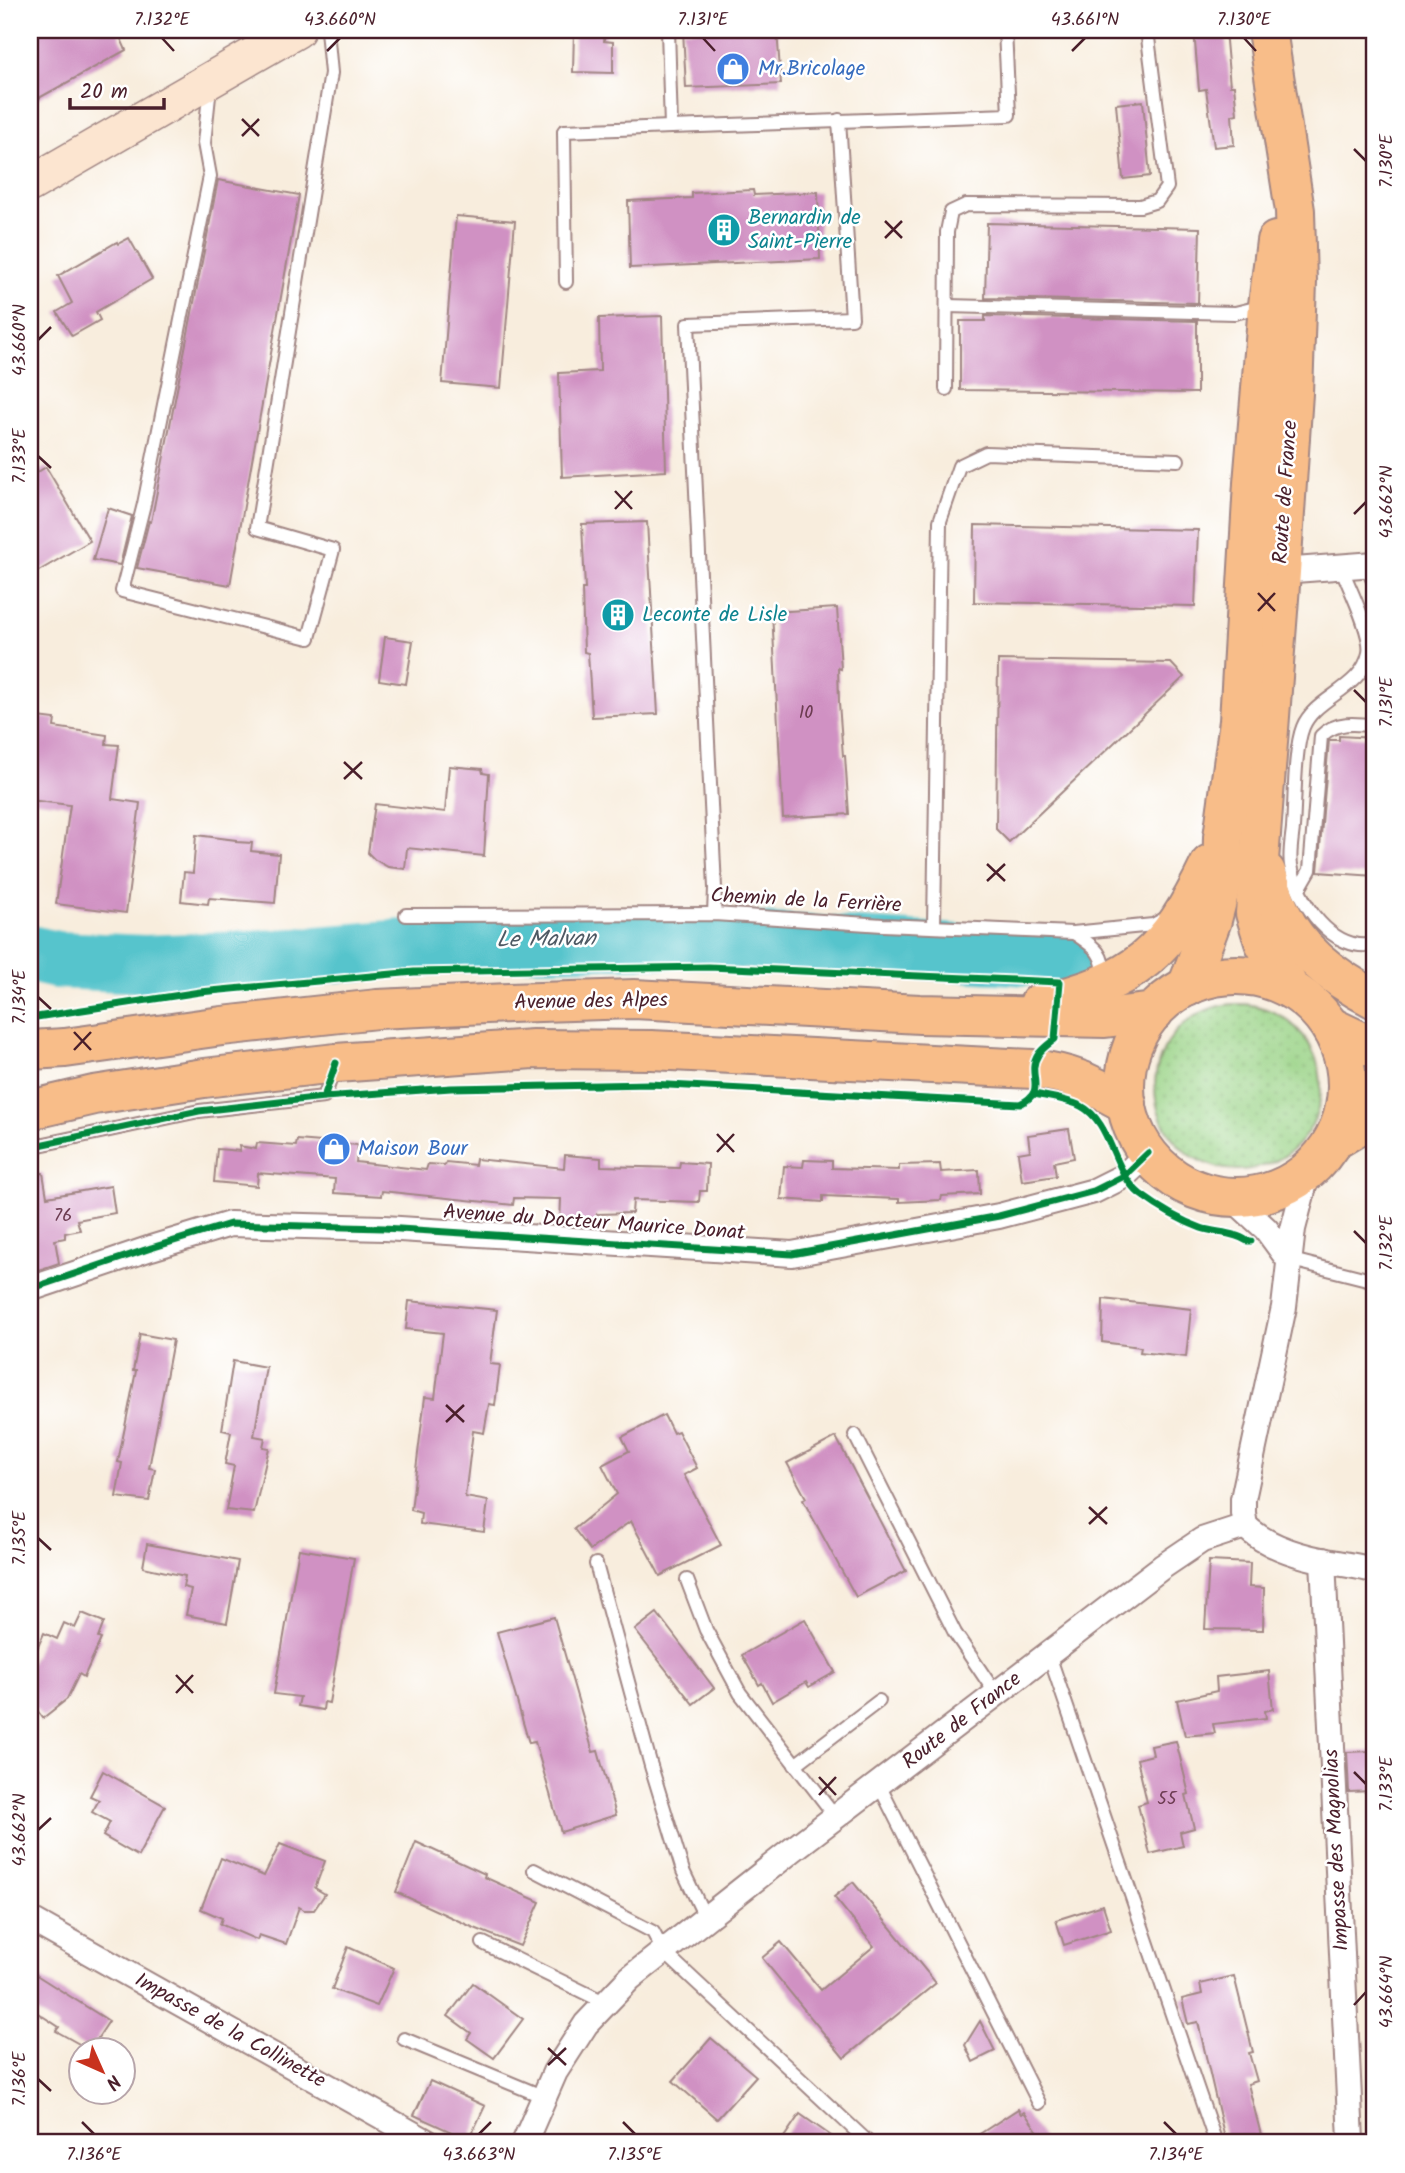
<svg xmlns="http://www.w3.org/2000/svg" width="1405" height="2173" viewBox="0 0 1405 2173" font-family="Kalam,sans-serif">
<defs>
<pattern id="grass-dots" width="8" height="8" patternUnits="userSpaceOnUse" patternTransform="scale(1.75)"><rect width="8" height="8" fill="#9ad386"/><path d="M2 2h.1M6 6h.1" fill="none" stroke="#86b574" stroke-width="1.8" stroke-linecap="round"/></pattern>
</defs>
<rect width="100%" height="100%" fill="#fff"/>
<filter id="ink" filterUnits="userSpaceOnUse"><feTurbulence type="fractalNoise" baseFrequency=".0143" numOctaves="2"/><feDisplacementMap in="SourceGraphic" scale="14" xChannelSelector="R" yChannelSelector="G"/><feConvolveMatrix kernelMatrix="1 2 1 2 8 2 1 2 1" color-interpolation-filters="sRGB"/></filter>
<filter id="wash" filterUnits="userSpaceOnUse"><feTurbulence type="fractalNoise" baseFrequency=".00686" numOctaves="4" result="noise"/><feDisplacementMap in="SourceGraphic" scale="28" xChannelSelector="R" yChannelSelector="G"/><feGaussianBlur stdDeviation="1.57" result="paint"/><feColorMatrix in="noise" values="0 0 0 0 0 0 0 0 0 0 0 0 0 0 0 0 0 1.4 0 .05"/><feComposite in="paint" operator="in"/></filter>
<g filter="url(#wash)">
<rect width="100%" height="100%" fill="#f8eddd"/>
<circle fill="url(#grass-dots)" stroke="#727958" stroke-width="2" cx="1238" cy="1087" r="83"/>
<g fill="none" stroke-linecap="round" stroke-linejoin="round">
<path stroke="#56c4cc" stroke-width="58" d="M30 954 57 960 145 964 281 958 493 941 727 939 1063 959"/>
</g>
<g id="blocks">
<g fill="#d091c3">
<path d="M30 30H117L126 50 30 103Z"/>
<path d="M574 30H605L604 41 613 42V73L573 72Z"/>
<path d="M683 30H777L781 84 686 88Z"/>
<path d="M1194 30H1225L1230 86H1234L1237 114 1232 115 1234 145 1214 147 1206 89 1199 90Z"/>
<path d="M1143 101 1150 176 1123 179 1116 104Z"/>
<path d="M218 180 299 195 230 585 137 568 149 521 151 522Z"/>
<path d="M753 190 754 195 818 192 820 259 630 268 628 201 692 198V193Z"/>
<path d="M456 216 515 221 501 388 442 383Z"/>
<path d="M987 223 1200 228 1198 303 985 298Z"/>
<path d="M129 238 152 279 96 312 100 320 72 336 57 312 72 303 58 276 117 242 118 244Z"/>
<path d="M662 316 666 471 562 477 559 373 600 371 599 318Z"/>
<path d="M985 316 1197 321V393L960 390V321H985Z"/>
<path d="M46 467 90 541 30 576V477Z"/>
<path d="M108 508 132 516 120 565 93 560Z"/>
<path d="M647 522 658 714 592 717 588 653 584 652 582 589H585L582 524Z"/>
<path d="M975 525 1198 530 1195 606 974 602Z"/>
<path d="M837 608 841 669 838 668 839 703 843 756H845L849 814 783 818 772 612Z"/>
<path d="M385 637 413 641 406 684 379 680Z"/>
<path d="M998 660 1171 663 1184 677 1009 842 996 829Z"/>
<path d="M30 716 55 719 54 727 107 735 106 744 119 745 112 799 140 803 126 913 56 904 70 805 30 800Z"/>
<path d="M1339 736 1375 738V876L1318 872 1329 740H1339Z"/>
<path d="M449 766 482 769 483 773 489 774 484 856 407 848 405 869 388 867 374 859 368 853 375 804 445 812Z"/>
<path d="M196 835 236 840V842L252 843 251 851 279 854 275 903 209 898 208 904 181 901 184 872 193 873Z"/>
<path d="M1069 1129 1074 1158 1054 1162 1056 1176 1022 1181 1018 1153 1030 1151 1028 1135Z"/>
<path d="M297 1140 358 1145 356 1162 426 1170 428 1164 445 1165 446 1162 475 1165 476 1159 564 1168 565 1155 601 1158V1166L679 1168 680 1162 708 1164 707 1191H700L699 1202 633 1200 632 1213 597 1214 596 1227 560 1224 561 1199 514 1198 513 1205 382 1191 381 1196 334 1193 335 1179 258 1173 257 1186 214 1182 217 1149 240 1151 239 1146 256 1149 257 1143 296 1146Z"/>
<path d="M804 1160 832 1161V1168L899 1170V1165L940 1164 941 1172 979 1170 980 1194 942 1196 941 1200 899 1202V1199L823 1196V1202L781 1199 784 1166 803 1167Z"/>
<path d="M43 1173 47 1197 111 1186 115 1213 77 1220 80 1230 65 1233V1238L55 1240 59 1263 30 1273V1174Z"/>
<path d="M1103 1299 1191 1309 1186 1357 1140 1352 1141 1347 1102 1342Z"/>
<path d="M409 1301 497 1310 490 1364 500 1365 495 1405 489 1404 484 1433 473 1431 465 1497 488 1501 484 1532 420 1524 421 1513 411 1510 425 1397 435 1398 443 1333 406 1329Z"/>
<path d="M140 1334 173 1340 149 1468 155 1469 149 1501 116 1497 122 1463 118 1462 136 1371H133Z"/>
<path d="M233 1361 266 1367 254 1436 265 1438 263 1447 269 1448 254 1513 226 1510 234 1466 225 1464 231 1432 222 1430Z"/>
<path d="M664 1415 673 1433 678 1431 697 1468 684 1475 721 1545 660 1576 631 1521 590 1550 574 1529 617 1494 602 1465 629 1451 622 1437Z"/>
<path d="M836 1437 906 1571 856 1597 803 1500 806 1498 787 1463Z"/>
<path d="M147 1544 238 1561 227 1623 186 1615 191 1589 183 1587 185 1576 143 1567Z"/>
<path d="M299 1549 354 1558 329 1703 324 1702 323 1710 298 1706 300 1697 274 1694Z"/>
<path d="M1209 1561 1250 1563 1249 1587 1264 1588 1263 1630 1205 1629Z"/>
<path d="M82 1613 104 1622 98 1638 101 1639 84 1677 79 1674 67 1699 43 1718 30 1701V1665L44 1633 57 1639 64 1623 75 1628Z"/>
<path d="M657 1613 714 1688 693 1704 635 1630Z"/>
<path d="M554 1617 593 1752 598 1751 616 1815 561 1832 535 1742 529 1743 497 1632Z"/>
<path d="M805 1619 835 1672 809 1687 806 1682 772 1702 762 1683 759 1685 742 1655Z"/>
<path d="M1269 1671 1273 1709 1265 1711 1266 1718 1213 1724 1215 1733 1185 1736 1177 1700 1217 1691 1216 1677Z"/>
<path d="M1176 1741 1189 1794 1186 1795 1194 1828 1180 1832 1183 1846 1150 1854 1138 1805 1147 1802 1137 1759 1153 1755 1151 1746Z"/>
<path d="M1373 1751 1372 1791 1349 1792 1347 1752Z"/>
<path d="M103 1771 165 1806 138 1856 103 1836 110 1822 92 1812 99 1800 90 1796Z"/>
<path d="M416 1842 485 1874 484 1877 540 1902 520 1946 472 1927 396 1892Z"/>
<path d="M280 1844 325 1861 315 1888 325 1894 314 1910H304L299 1907 286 1944 259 1935 257 1940 220 1924 222 1918 201 1909 221 1858 264 1876Z"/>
<path d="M853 1882 936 1983 844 2058 762 1958 781 1942 821 1990 874 1946 834 1897Z"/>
<path d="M1103 1905 1111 1930 1064 1945 1056 1920Z"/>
<path d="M348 1947 394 1968 377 2006 332 1989Z"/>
<path d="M30 1971 109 2021 90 2050 56 2031 59 2027 30 2008Z"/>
<path d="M1234 1976 1253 2052 1249 2053 1257 2081 1248 2084 1261 2135 1226 2143 1198 2022 1188 2024 1182 1999 1202 1994 1200 1984Z"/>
<path d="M473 1983 523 2019 494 2058 467 2039 471 2033 448 2016Z"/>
<path d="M980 2021 995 2051 973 2062 965 2045Z"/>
<path d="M711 2038 756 2076 717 2119 673 2081Z"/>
<path d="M430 2081 485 2106 469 2140 414 2115Z"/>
<path d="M1018 2109 1021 2114 1024 2112 1046 2143H966Z"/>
<path d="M800 2114 841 2143H780Z"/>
</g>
</g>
</g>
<g filter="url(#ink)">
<use href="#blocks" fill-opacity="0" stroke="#a18684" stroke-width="2"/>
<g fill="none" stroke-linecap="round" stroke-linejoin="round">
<defs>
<g id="service">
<path d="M668 30 671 127 1009 115 1005 30"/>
<path d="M210 87 204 143 210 176 144 504 122 591 309 638 333 550 257 528 331 73 327 30"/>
<path d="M566 282 564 131 671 127"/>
<path d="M947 306 1235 313 1264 306"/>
<path d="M946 389 947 232 951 212 966 205 1140 206 1157 201 1167 187 1147 30"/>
<path d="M1366 565 1375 585"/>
<path d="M1341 567C1348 585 1373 635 1369 653 1362 689 1315 697 1303 727 1294 749 1295 802 1293 828 1292 839 1289 853 1291 865 1297 902 1333 954 1375 944"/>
<path d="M1299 889 1310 870 1321 736C1336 721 1355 723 1375 726"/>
<path d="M714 914 715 888 688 324 852 318 839 120"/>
<path d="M406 915 714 914 883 925 1073 933 1153 925 1166 918"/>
<path d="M934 927 940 521 959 466 986 453 1178 460"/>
<path d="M1074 933C1093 946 1106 953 1103 978"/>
<path d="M30 1147 199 1111 324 1097 334 1069"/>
<path d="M1288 1259 1375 1281"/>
<path d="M855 1435 955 1633 996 1694"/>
<path d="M596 1564 651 1766 683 1871 705 1917"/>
<path d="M687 1580 706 1630 740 1693 836 1817"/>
<path d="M1049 1655 1216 2143"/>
<path d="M795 1765 879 1701"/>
<path d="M879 1785 1039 2103"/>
<path d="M534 1870 653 1932 663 1951 869 2143"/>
<path d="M483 1943 606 2003"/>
<path d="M404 2039 544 2097"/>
</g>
<g id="minor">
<path d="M1268 572 1375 564"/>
<path d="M1231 1197 1266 1229 1288 1259"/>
<path d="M30 1289 151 1248 230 1224 384 1228 792 1254 999 1216 1094 1191 1124 1176 1148 1153"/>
<path d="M1245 1526 1243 1513V1499L1284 1307 1293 1229 1308 1171"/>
<path d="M1245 1526C1267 1547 1302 1557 1332 1562 1346 1565 1362 1566 1375 1571"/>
<path d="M1323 1560 1351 2140"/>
<path d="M30 1919 429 2143"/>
<path d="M524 2143 555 2072 586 2024 630 1978 796 1847 1162 1567 1202 1540 1245 1526"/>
</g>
<path id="secondary" d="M30 184 297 30"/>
<g id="primary">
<path d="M1267 30 1295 211 1297 282 1293 393 1281 572 1255 913 1264 942 1290 989"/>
<path d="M1266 872C1271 886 1275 900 1281 913 1299 952 1338 980 1375 999"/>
<circle cx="1236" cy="1086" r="111"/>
<path d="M1187 987 1212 920 1222 882 1223 837 1239 721 1253 483 1268 305 1276 241"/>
<path d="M1039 1004C1137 981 1167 954 1210 864"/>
<path d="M1331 1027 1375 1048"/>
<path d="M30 1050 65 1048 222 1026 377 1009 509 1003 634 999 920 1014 1105 1018 1154 1012"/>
<path d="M30 1110 94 1095 204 1078 336 1063 533 1049 651 1050 1033 1069C1075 1074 1091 1084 1127 1104"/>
<path d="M1333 1141 1375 1116"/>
</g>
</defs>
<use href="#service" stroke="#a18684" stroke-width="16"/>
<use href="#minor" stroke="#a18684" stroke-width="28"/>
<use href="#secondary" stroke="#a18684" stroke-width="38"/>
<use href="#primary" stroke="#a18684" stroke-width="42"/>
<use href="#service" stroke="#fff" stroke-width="12"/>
<use href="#minor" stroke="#fff" stroke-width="24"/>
<use href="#secondary" stroke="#fce5d0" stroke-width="35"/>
<use href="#primary" stroke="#f8bd89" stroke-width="38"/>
<defs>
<g id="cycleway">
<path d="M30 1018 200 992 414 972 709 967 1060 982 1055 1039C1050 1043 1041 1049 1038 1055 1025 1075 1049 1090 1020 1104L650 1084 451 1088 324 1097"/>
<path d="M1034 1094C1049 1097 1067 1099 1081 1106 1112 1122 1112 1171 1140 1194 1159 1208 1179 1220 1201 1228 1215 1233 1235 1232 1247 1241H1251"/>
<path d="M30 1147 199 1111 324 1097 336 1063"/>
<path d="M30 1289 151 1248 230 1224 384 1228 792 1254 999 1216 1094 1191 1124 1176 1148 1153"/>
</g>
</defs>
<use href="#cycleway" stroke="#fff" stroke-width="11"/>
<use href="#cycleway" stroke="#00873e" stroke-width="7"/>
</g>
</g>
<path fill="none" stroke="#4a1f2b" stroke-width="2.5" d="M162 38 174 51M703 38 715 51M1244 38 1256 51M327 51 340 38M1072 51 1085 38M242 119 259 136M242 136 259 119M1354 149 1366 161M885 221 902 238M885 238 902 221M38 340 51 327M38 456 51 468M615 491 632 509M615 509 632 491M1354 514 1366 502M1258 593 1275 611M1258 611 1275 593M1354 690 1366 702M344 762 362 779M344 779 362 762M987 864 1005 881M987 881 1005 864M38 997 51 1009M74 1032 91 1050M74 1050 91 1032M717 1134 734 1152M717 1152 734 1134M1354 1231 1366 1243M446 1405 464 1422M446 1422 464 1405M1089 1507 1107 1524M1089 1524 1107 1507M38 1538 51 1550M176 1675 193 1693M176 1693 193 1675M1354 1772 1366 1784M819 1777 836 1795M819 1795 836 1777M38 1830 51 1818M1354 2005 1366 1992M548 2048 566 2065M548 2065 566 2048M38 2079 51 2091M82 2122 94 2134M623 2122 635 2134M1164 2122 1176 2134M479 2134 491 2122"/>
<defs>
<symbol id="shop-disc" viewBox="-11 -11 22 22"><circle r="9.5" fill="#3f7fe0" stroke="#fff"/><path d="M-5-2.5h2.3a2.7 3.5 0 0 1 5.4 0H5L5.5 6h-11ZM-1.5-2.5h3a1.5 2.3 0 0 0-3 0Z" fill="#fff"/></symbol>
<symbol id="building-disc" viewBox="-11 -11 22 22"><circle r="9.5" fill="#0f9aa8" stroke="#fff"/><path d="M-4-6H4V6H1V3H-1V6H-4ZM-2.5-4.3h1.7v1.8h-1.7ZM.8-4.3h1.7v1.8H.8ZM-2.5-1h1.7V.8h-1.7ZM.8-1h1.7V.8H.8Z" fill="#fff"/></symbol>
</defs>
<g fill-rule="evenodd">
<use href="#shop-disc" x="714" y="50" width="38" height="38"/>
<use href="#building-disc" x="705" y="211" width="38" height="38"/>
<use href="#building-disc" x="599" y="596" width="38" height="38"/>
<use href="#shop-disc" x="315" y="1130" width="38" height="38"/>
</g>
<g text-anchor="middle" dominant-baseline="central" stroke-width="5" stroke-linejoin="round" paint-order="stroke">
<g font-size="18" fill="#6c3c51">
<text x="806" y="713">10</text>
<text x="63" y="1216">76</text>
<text x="1167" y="1799">55</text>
</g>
<g font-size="21" fill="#366cbe" stroke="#fff" text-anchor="start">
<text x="758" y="69">Mr.Bricolage</text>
<text x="358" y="1149">Maison Bour</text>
</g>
<g font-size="21" fill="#0d838f" stroke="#fff" text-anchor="start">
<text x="748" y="218">Bernardin de<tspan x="748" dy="24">Saint-Pierre</tspan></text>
<text x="642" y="615">Leconte de Lisle</text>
</g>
<g font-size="21" fill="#4a1f2b" stroke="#fff">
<text transform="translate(1286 492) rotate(-86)">Route de France</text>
<text transform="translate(806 901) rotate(3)">Chemin de la Ferrière</text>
<text transform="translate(591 1002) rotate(-1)">Avenue des Alpes</text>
<text transform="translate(594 1223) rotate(4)">Avenue du Docteur Maurice Donat</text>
<text transform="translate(962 1721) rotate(-38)">Route de France</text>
<text transform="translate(1337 1850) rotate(-93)">Impasse des Magnolias</text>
<text transform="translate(230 2031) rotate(29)">Impasse de la Collinette</text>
</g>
<g font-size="23" font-style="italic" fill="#4e5963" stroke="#fff">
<text transform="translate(546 940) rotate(-1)">Le Malvan</text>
</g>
</g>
<rect width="1405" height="2173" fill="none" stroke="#fff" stroke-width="77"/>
<g transform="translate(102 2071) rotate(135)"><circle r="33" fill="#ffffff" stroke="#b7a5aa" stroke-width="2"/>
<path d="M0-5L12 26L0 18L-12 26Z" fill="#c8321e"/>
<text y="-10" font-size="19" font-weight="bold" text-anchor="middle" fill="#4a1f2b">N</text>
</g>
<path d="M70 98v10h94v-10" fill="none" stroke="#4a1f2b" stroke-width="3.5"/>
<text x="80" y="98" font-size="21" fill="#4a1f2b" stroke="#ffffff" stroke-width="5" paint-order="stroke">20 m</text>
<rect x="38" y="38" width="1328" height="2096" fill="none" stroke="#4a1f2b" stroke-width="2.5"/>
<g font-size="18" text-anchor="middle" fill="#4a1f2b">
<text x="162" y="25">7.132°E</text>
<text x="340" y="25">43.660°N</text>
<text x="703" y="25">7.131°E</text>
<text x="1085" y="25">43.661°N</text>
<text x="1244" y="25">7.130°E</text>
<text transform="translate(1386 161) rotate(-90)" y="6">7.130°E</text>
<text transform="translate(19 340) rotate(-90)" y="6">43.660°N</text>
<text transform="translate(19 456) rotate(-90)" y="6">7.133°E</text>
<text transform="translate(1386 502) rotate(-90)" y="6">43.662°N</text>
<text transform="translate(1386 702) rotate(-90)" y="6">7.131°E</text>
<text transform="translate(19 997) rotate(-90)" y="6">7.134°E</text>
<text transform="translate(1386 1243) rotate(-90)" y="6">7.132°E</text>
<text transform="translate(19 1538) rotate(-90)" y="6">7.135°E</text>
<text transform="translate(1386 1784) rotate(-90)" y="6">7.133°E</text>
<text transform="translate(19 1830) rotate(-90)" y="6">43.662°N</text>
<text transform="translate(1386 1992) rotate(-90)" y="6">43.664°N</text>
<text transform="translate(19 2079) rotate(-90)" y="6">7.136°E</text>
<text x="94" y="2160">7.136°E</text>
<text x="479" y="2160">43.663°N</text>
<text x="635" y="2160">7.135°E</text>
<text x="1176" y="2160">7.134°E</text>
</g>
</svg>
